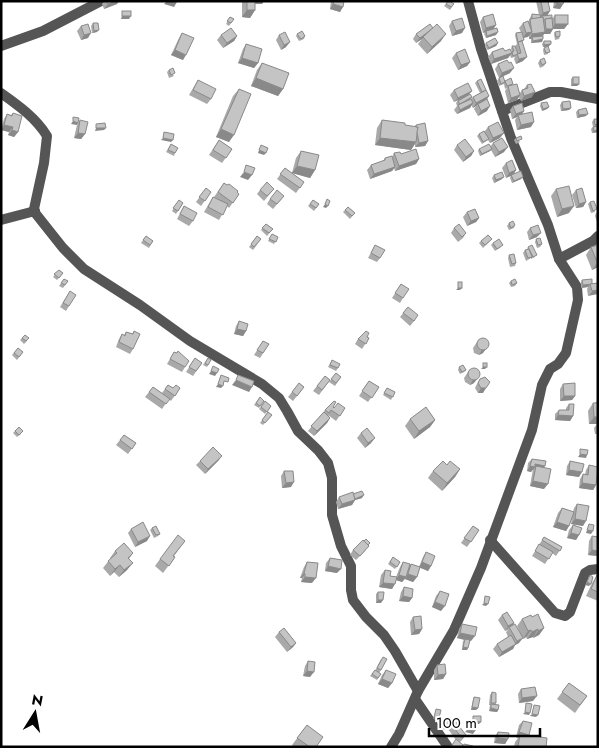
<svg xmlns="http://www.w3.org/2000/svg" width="599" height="748" viewBox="0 0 599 748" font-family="Jost,sans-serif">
<rect width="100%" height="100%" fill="#fff"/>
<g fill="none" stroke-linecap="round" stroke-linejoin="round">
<g stroke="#555" stroke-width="10">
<path d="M1 46 43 31 101 1"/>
<path d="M1 93C18 105 36 118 47 136L44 163 34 209 36 214 63 248 84 269 140 305 190 341 262 384 279 398 287 411 298 431 318 450 328 463 332 478V515L341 546 351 566V590L353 600 366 617 384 635 395 651 418 691"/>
<path d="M502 111 550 92H561L598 99"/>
<path d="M1 220 35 211"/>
<path d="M559 259 593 241 598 236"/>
<path d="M490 540 555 613 565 616 570 612 585 573 590 570 598 569"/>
<path d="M415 699 448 747"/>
<path d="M391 747 399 734 418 691 454 630 481 568 532 430 542 385 550 369 558 364 566 353 578 300 577 287 559 259 548 225 511 138 481 49 468 1"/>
</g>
</g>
<g fill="#a9a9a9">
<path d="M104 1H119L117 4 104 9 102 4Z"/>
<path d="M242 1H264L262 4H255V10L250 18 242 17Z"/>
<path d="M331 1H344L340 12 330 9Z"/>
<path d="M448 1 454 4 450 10 444 6Z"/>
<path d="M536 1H548L547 15 552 19 555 15 568 24 564 29H553L550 34H544L543 36 542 42 531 43V39H529V36L523 38 522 42 523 61 516 64 514 59 515 57 511 58 510 55 508 58 491 64 488 57 492 52 505 51 512 52 511 49 512 46H515L517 44 515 35 516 33 521 32 519 28 523 23 528 22 532 14 539 15Z"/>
<path d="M554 1H564L563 4 560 9 553 8Z"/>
<path d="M230 17 234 19 229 26 226 24Z"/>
<path d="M483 17 494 29 496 35 486 38 484 34 485 32 483 33 480 22Z"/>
<path d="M452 21 462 33 452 36 449 26Z"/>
<path d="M93 23 97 32 92 33 91 26Z"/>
<path d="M81 26 88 38 81 40 77 31Z"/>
<path d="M555 32 560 36 559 39 555 40 554 34Z"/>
<path d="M182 33 183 60 171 55 179 38Z"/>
<path d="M297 34 305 36 304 39 299 41 296 36Z"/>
<path d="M416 34 441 41 427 54 418 44 422 39 416 43 413 39Z"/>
<path d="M221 35 237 36 234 41 223 48 217 40Z"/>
<path d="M279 35 286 47 281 50 276 40Z"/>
<path d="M544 41 551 44 548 47V54L544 55 543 50 544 48 547 47H543L542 44Z"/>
<path d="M486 43H498L496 46 487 50 485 45Z"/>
<path d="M246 44 258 63 254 68 238 63 243 49Z"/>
<path d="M456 53 470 62 467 66 458 70 452 58Z"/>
<path d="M540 60 546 63 544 66 540 68 538 63Z"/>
<path d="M262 63 283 89 278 96 251 86 257 70Z"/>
<path d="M498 64 510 73 499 78 495 69Z"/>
<path d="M169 70 174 76 169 78 167 72Z"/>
<path d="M573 77 579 84 577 86H571V79Z"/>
<path d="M499 78 512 85 520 93 522 90 524 89 527 85 532 97 521 101 519 97 517 100 508 103 505 91 507 88 505 89 504 84 499 86 497 81Z"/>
<path d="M198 80 211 99 207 104 189 95Z"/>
<path d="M477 81 487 100V111L478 116 474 109 476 106 473 108 471 105 470 108 457 114 454 110 457 106 456 103 458 100 454 102 450 95 454 90 472 91 469 94 472 97 471 99 473 97 480 93 475 83Z"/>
<path d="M239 89 229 142 216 137 233 96Z"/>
<path d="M562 102 571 108 569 110 561 111 560 105Z"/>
<path d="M541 103 549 107 547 109 542 111 540 106Z"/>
<path d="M513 106 524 111 522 114 531 127 517 130 515 120 517 117 512 119 510 110Z"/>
<path d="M578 110 586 116 577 118 576 112Z"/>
<path d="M13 113 18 132 14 137 8 135 9 132 1 130 4 119 7 114 11 115Z"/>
<path d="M594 119H598V132L592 133 591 129 593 127 592 122Z"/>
<path d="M80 120 85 134 81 139 74 138 77 125Z"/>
<path d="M382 120 414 127 416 125 428 141 425 146 415 147V144L411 150 375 145 377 128Z"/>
<path d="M488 127 500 138 490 143 488 140 482 144 477 136 479 134 485 131Z"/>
<path d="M516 138 520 142 516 144 514 140Z"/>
<path d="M219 140 232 149 222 163 209 155Z"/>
<path d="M493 143 504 152 495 157 491 150 490 151 480 156 478 151 479 149 490 147Z"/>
<path d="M171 144 175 153 174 156 166 152Z"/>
<path d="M457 145 474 151 471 156 463 162 454 150Z"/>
<path d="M301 151 315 170 310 178 292 173 304 182 296 193 277 179 285 168 292 173 296 158Z"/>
<path d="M394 153 419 159 416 164 395 171 394 168 392 171 370 179 367 170 371 165 383 161 385 158 392 157Z"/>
<path d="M506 163 516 170 513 175 521 179 512 183 510 178 511 175 506 178 502 168Z"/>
<path d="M494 175 502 179 494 183 492 178Z"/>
<path d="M224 183 239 194 229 208 227 206 219 220 204 212 213 197 218 199 214 197Z"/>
<path d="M206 188 211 192 201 206 196 202Z"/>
<path d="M274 189 264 201 257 194 260 190Z"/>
<path d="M556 189 569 213 557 217 551 196Z"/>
<path d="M576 190 586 202 583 207 576 208 572 195Z"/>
<path d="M284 196 273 209 267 204 270 199Z"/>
<path d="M179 200 183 203 176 214 172 211Z"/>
<path d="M313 200 319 204 314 211 308 206Z"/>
<path d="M590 202 595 212 591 213 588 204Z"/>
<path d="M184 206 193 221 189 226 177 219Z"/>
<path d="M348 207 355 213 350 219 343 212Z"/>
<path d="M467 212 479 218 476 222 467 226 463 217Z"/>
<path d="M596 213H598L597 222 595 216Z"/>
<path d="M509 223 515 225 514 228 509 230 507 226Z"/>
<path d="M266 224 273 229 267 236 261 230Z"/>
<path d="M454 228 466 233 463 238 458 242 451 233Z"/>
<path d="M530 228 537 237 529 240 527 232Z"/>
<path d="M272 234 278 237 274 244 268 241Z"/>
<path d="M146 236 153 241 149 248 141 243Z"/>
<path d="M257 236 261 239 253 250 249 247Z"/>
<path d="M536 239 542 244 540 247 537 248 535 242Z"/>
<path d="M481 241H490L483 248 479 243Z"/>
<path d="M493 243 501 247 495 251 491 245Z"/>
<path d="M375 245 380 258 377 262 368 258Z"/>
<path d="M598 245V267L592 270 586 255 591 247Z"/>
<path d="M528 247 535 257 531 259V258L526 261 523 253 525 250H527Z"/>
<path d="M509 255 516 263 515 266 510 267 508 258Z"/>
<path d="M59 270 63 273 57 280 53 277Z"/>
<path d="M64 279 68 281 63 288 59 286Z"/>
<path d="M582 280 592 284 598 283 588 296 587 289 588 287 581 288V282Z"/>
<path d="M511 281 517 283 515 286 511 287 509 283Z"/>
<path d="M401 284 403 298 400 303 392 298Z"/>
<path d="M70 291 69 306 66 311 60 307Z"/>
<path d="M408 307 415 320 410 326 400 317Z"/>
<path d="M239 321 246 331 243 336 234 334 236 326Z"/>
<path d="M134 331 133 349 130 354 116 347 119 339 122 334 124 335 126 332 132 334Z"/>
<path d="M25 335 27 341 24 344 20 340Z"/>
<path d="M367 337 369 338 362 349 355 344 358 339Z"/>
<path d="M479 339 483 353 479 355 474 353 473 348Z"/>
<path d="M263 341 269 344 260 358 254 355Z"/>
<path d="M18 348 23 352 17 360 12 355Z"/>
<path d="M174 352 185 367 182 372 167 364Z"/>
<path d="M195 358 202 363 193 376 186 372Z"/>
<path d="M208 358 211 360 207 367 203 365Z"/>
<path d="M332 360 338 368 336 371 328 367Z"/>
<path d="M459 367 466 370 464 372 460 374 458 370Z"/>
<path d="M470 369 474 383 470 385 465 382 464 378Z"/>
<path d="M336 373 341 377 335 386 329 382Z"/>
<path d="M325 376 330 380 319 395 313 391Z"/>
<path d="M480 379 483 393H478L475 388 477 384Z"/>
<path d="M369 381 379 387 368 402 359 396Z"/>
<path d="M299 383 304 387 293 401 288 397Z"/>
<path d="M563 384 575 396 572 400 560 401V389Z"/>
<path d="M168 385 173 388H180L171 401 169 399 162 409 145 397 153 387 162 393Z"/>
<path d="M387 388 395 392 391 400 383 395Z"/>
<path d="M260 397 264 401 259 408 254 405Z"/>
<path d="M598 400V434H595L594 428 597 424H589L588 411 593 403H595Z"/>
<path d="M265 401 271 406 265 414 259 409Z"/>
<path d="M569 404 573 416 570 421 555 420V414L559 410H566V408Z"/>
<path d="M333 407 334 408H345L336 421 328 415 330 418 327 423 314 436 308 431 325 410Z"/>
<path d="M268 412 272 415 263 425 260 423Z"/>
<path d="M410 419 435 420 430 427 414 439 405 426Z"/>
<path d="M15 431 21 434 17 437 13 433Z"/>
<path d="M361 433 371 443 365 448 357 438Z"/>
<path d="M124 435 136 443 128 454 116 445Z"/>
<path d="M222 456 218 461 205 474 196 465 200 461Z"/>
<path d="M532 459 544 467V489L530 486 533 469 531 472 527 471 528 463Z"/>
<path d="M570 461 579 477 566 475 567 466Z"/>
<path d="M447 465 460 469 455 477 442 491 428 478 433 471Z"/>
<path d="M589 465 596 485 593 490 579 488 580 479 583 474 585 475 586 470Z"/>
<path d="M284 471 291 487 282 488 281 476Z"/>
<path d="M353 494 362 498 355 500 352 505 338 509 336 502 339 497Z"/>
<path d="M577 504 583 526 571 524 572 518 569 526 566 531 553 527 558 513 562 508 573 512 574 508Z"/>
<path d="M573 525 579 535 576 540 567 538 569 530Z"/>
<path d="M473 526 479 530 467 547 461 543Z"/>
<path d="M152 528 160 534 158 536 154 538 150 530Z"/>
<path d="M131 529 147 541 135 547 128 533Z"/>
<path d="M592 536 598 537V556L588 555 589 541Z"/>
<path d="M544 537 562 547 556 556 552 553 545 564 532 556Z"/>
<path d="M185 541 174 556 175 557 163 573 155 566 160 559Z"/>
<path d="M368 546 365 551 356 560 350 555 353 550Z"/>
<path d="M115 551 133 553 129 559 127 570 119 577 114 572 110 576 103 568 110 559V558Z"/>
<path d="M426 552 431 566 428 571 420 568 417 577 413 582 405 579 402 582 396 580 392 589 379 587 381 575 385 570 390 576 396 577 400 567 403 562 408 569 411 564 419 567 423 557Z"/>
<path d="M393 557 400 562 395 569 388 564Z"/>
<path d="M330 558 337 573 325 571 326 563Z"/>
<path d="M307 562 312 583 301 582 302 578H300L304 567Z"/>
<path d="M597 575 598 576V601L586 596 592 583Z"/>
<path d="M404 587 412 598 409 602 399 601 401 592Z"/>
<path d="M440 591 441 611 432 607 436 596Z"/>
<path d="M378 592 381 603H376V594Z"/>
<path d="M502 615 514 623 512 626 519 643 515 645 513 649 499 657 493 649 497 644 508 637 506 632 508 630 505 631 498 620Z"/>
<path d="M413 617 422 629 419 634 411 635 410 622Z"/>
<path d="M532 617 544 628 539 635 533 638V637L527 639 526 637 523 639 517 626 522 619Z"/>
<path d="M462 624 471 641H470L467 650H462L463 641 464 640 457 638 459 629Z"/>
<path d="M279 632 296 643 293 647 287 652 275 637Z"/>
<path d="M381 659V670L379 673 381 674 377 680 370 676 375 670V671Z"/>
<path d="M308 661 310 677 303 676 305 666Z"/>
<path d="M437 665 446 674 443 679 434 680V670Z"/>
<path d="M386 670 392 683 388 688 378 684 382 675Z"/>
<path d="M569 683 587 696 575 713 557 699Z"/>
<path d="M521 689 533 701 519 703 518 694Z"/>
<path d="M492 692 496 703 495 705 498 710 497 712 489 711 490 705H489L490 695Z"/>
<path d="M474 697 478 708 476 710H471L473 700Z"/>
<path d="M453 721 451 724 444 730 441 725 442 723Z"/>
<path d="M523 721 529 735 528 736 546 747H514L515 742 518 738 516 737 519 725Z"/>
<path d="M451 724 466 735 462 740 460 742 461 747H450L456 740 448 729Z"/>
<path d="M307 725 316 747H294L292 745Z"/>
<path d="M498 732 508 739 505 744 494 743 495 736Z"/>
</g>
<g fill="#898989">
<path d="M115 1H119L117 4 104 9 108 4Z"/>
<path d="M167 1H174L177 2 174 7 164 4Z"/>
<path d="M252 1H264L262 4H250Z"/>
<path d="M557 3 563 4 560 9 553 8Z"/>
<path d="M333 4 343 7 340 12 330 9Z"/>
<path d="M247 10H255L250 18 242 17Z"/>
<path d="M550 11 547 16H542L540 17 543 13Z"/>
<path d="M122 16H131L129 19H121Z"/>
<path d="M555 24H568L564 29H553L550 34H544L542 37H532L531 39H529L532 34 543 33 546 29H552Z"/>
<path d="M496 25 493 30 483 33 486 28Z"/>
<path d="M433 28 422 39 416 43 420 38Z"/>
<path d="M465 28 462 33 452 36 456 31Z"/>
<path d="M99 30 97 32 92 33 94 31Z"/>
<path d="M498 32 496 35 486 38 487 36Z"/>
<path d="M532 32 528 37 523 38 526 33Z"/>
<path d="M91 33 88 38 81 40 84 35Z"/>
<path d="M446 34 441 41 427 54 432 47Z"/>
<path d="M237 36 234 41 223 48 227 43Z"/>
<path d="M543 39 542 42 531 43 533 41Z"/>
<path d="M290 42 286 47 281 50 284 45Z"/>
<path d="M498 43 496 46 487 50 489 48Z"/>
<path d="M551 44 549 46 543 47 544 45Z"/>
<path d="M175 50 186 55 183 60 171 55Z"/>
<path d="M512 53 508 58 491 64 494 59Z"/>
<path d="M527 57 523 61 516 64 519 59Z"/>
<path d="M242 58 258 63 254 68 238 63Z"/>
<path d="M470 62 467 66 458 70 461 65Z"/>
<path d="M514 68 510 73 499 78 502 73Z"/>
<path d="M256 78 283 89 278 96 251 86Z"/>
<path d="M573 84H579L577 86H571Z"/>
<path d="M472 91 468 95 454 102 458 98Z"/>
<path d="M535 92 532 97 521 101 524 96Z"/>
<path d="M520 95 517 100 508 103 511 98Z"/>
<path d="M489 96 486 101 478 104 476 106 473 108 476 103Z"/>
<path d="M473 103 470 108 457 114 460 110Z"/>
<path d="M490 106 487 111 478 116 481 111Z"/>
<path d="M549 107 547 109 542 111 543 109Z"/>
<path d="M571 108 569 110 561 111 563 109Z"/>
<path d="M524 111 521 116 518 115 517 117 512 119 516 114Z"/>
<path d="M588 114 586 116 577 118 579 115Z"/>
<path d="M73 121 78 123 77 125 71 124Z"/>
<path d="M534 122 531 127 517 130 521 125Z"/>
<path d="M4 125 13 127 9 132 1 130Z"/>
<path d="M96 128H106L104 130 95 131Z"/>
<path d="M221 129 234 135 229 142 216 137Z"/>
<path d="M12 130 18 132 14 137 8 135Z"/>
<path d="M598 130V132L592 133 594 131Z"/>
<path d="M78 133 85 134 81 139 74 138Z"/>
<path d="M504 133 500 138 490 143 493 138Z"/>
<path d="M163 138 173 140 171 142 161 140Z"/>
<path d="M380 138 416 142 411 150 375 145Z"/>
<path d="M428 141 425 146 415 147 419 143Z"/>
<path d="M508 147 504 152 495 157 499 152Z"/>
<path d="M492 149 490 151 480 156 482 154Z"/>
<path d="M259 150 266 153 264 155 258 153Z"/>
<path d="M474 151 471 156 463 162 466 157Z"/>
<path d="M419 159 416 164 395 171 399 166Z"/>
<path d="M297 166 315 170 310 178 292 173Z"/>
<path d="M395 167 392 171 370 179 374 174Z"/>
<path d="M516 170 513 175 506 178 509 173Z"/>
<path d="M244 172 252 175 248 180 240 177Z"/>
<path d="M504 177 502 179 494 183 496 180Z"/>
<path d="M523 177 521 179 512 183 514 181Z"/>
<path d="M586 202 583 207 576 208 579 204Z"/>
<path d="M325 204 328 206 326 208 323 207Z"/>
<path d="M574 206 569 213 557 217 562 209Z"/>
<path d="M479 218 476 222 467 226 471 221Z"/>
<path d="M541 233 537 237 529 240 533 235Z"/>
<path d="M598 262V267L592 270Z"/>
<path d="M590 284 588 287 581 288 583 285Z"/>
<path d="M458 288H462L460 290H456Z"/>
<path d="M598 290V294L588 296 592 291Z"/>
<path d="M237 329 246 331 243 336 234 334Z"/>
<path d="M486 349 483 353 479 355 482 350Z"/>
<path d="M483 367H487L485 369H481Z"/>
<path d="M211 371 217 373 215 376 209 374Z"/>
<path d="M478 378 474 383 470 385 473 380Z"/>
<path d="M236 380 252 387 249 392 232 385Z"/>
<path d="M218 384 223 386 221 388 216 387Z"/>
<path d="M481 388H486L483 393H478Z"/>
<path d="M564 396H575L572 400 560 401Z"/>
<path d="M558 415 573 416 570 421 555 420Z"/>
<path d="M594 417H598V424H589Z"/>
<path d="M330 418 327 423 314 436 317 431Z"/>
<path d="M435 420 430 427 414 439 419 431Z"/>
<path d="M375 438 371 443 365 448 368 443Z"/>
<path d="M580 454 587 455 586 458 578 457Z"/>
<path d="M222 456 218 461 205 474 208 469Z"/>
<path d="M535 464 545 466 542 471 536 466 531 472 527 471 530 466Z"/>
<path d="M460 469 455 477 442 491 447 483Z"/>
<path d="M569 470 582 472 579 477 566 475Z"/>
<path d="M533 481 548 484 544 489 530 486Z"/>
<path d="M294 482 291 487 282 488 286 483Z"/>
<path d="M582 483 596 485 593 490 579 488Z"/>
<path d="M364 495 362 498 355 500 352 505 338 509 342 504Z"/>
<path d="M575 519 586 521 583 526 571 524Z"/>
<path d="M557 522 569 526 566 531 553 527Z"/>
<path d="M587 530 593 531 591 534 586 533Z"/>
<path d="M571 533 579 535 576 540 567 538Z"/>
<path d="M150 536 147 541 135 547 138 542Z"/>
<path d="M592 550 598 551V556L588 555Z"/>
<path d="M422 562 431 566 428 571 419 567Z"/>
<path d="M133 563 127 570 119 577 124 570Z"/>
<path d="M120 565 114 572 110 576 115 569Z"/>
<path d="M328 566 341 569 337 573 325 571Z"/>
<path d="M304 573 305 574 302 578H300Z"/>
<path d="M408 574 417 577 413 582 405 579Z"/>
<path d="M399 575 406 577 402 582 396 580Z"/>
<path d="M305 577 316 578 312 583 301 582Z"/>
<path d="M587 582 591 584 589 586 585 585Z"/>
<path d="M383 583 395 584 392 589 379 587Z"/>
<path d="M403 596 412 598 409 602 399 601Z"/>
<path d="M378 600H383L381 603H376Z"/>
<path d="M435 602 445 606 441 611 432 607Z"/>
<path d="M484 603 488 604 486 606 482 605Z"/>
<path d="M514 623 511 628 509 627 505 631 508 626Z"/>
<path d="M544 628 539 635 533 638 538 631Z"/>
<path d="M422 629 419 634 411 635 415 630Z"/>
<path d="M538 629 533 637 527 639 532 632Z"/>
<path d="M531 630 526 637 523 639 528 631Z"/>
<path d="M460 633 475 636 471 641 457 638Z"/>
<path d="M523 638 519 643 515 645 513 649 499 657 502 652 514 645 517 641Z"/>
<path d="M296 643 293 647 287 652 291 647Z"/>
<path d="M463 647 468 648 467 650H462Z"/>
<path d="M307 671 314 672 310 677 303 676Z"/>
<path d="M446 674 443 679 434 680 438 675Z"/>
<path d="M382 679 392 683 388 688 378 684Z"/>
<path d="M537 696 533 701 519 703 522 698Z"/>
<path d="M472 707 478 708 476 710H471Z"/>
<path d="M491 708 498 710 497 712 489 711Z"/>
<path d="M525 712 530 713 529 715 523 714Z"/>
<path d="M532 714 538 715 536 717 530 716Z"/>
<path d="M434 717 439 718 437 720 433 719Z"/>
<path d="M473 721 481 722 479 724H471Z"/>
<path d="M467 730 475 731 473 734 465 732Z"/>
<path d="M519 732 529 735 526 740 520 734 518 738 516 737Z"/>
<path d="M497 738 508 739 505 744 494 743Z"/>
</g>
<g fill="#c4c4c4" stroke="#898989">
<path d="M106 1H115L108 4Z"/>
<rect x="247" y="1" width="8" height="9"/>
<path d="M334 1H344L343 7 333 4Z"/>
<path d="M448 1H450L454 4 451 7 446 4Z"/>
<path d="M541 1H548L550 11 543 13Z"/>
<path d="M557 1H564L563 4 557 3Z"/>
<rect x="122" y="11" width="9" height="5"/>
<path d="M493 14 496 25 486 28 483 17Z"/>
<path d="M532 14 541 15 540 18 532 19Z"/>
<path d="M552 15V19V18L545 19V20H543V17L542 18V16Z"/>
<rect x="555" y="15" width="13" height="9"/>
<path d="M230 17 234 19 231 23 227 21Z"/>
<path d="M543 17 545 32 532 34 530 19Z"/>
<path d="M462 18 465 28 456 31 452 21Z"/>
<path d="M552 18 553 29H546L545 19Z"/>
<path d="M528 21 532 32 526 33 523 23Z"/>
<path d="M93 23H98L99 30 94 31Z"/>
<path d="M88 24 91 33 84 35 81 26Z"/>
<path d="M430 24 433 28 420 38 416 34Z"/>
<path d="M437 24 446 34 432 47 423 37Z"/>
<path d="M231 28 237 36 227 43 221 35Z"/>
<path d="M497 28 498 32 487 36 486 31Z"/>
<path d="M302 31 305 36 301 39 297 34Z"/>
<path d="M560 31V36L556 37 555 32Z"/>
<path d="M285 32 290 42 284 45 279 35Z"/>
<path d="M522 32 524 40 518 42 516 33Z"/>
<path d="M182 33 194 38 186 55 175 50Z"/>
<path d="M543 36V39L533 41 532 37Z"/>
<path d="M495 38 498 43 489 48 486 43Z"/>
<path d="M522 41 527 57 519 59 517 54 521 53 518 42Z"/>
<path d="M544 41H551V44L544 45Z"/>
<path d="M246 44 262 49 258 63 242 58Z"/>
<path d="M512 46H515L518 54 513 56 512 52 514 51Z"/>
<path d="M548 46 550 52 546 53 544 48Z"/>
<path d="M503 48 505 51 510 49 512 53 494 59 492 52Z"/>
<path d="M465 49 470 62 461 65 456 53Z"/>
<path d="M544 58 546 63 542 65 540 60Z"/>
<path d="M507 60 509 63 511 62 514 68 502 73 498 64Z"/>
<path d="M262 63 289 73 283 89 256 78Z"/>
<path d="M173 68 175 73 171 75 169 70Z"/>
<path d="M503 76 505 82 501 84 499 78Z"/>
<rect x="573" y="77" width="6" height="7"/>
<path d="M511 78 513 84 507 86 505 81Z"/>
<path d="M481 79 486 90 482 92 477 81Z"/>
<path d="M198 80 216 89 211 99 193 90Z"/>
<path d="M468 83 472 91 458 98 454 90Z"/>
<path d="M517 84 520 95 511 98 508 86Z"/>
<path d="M531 84 535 92 524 96 522 90 528 88 527 85Z"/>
<path d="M239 89 251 94 234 135 221 129Z"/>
<path d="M486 90 489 96 476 103 473 97Z"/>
<path d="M470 94 472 97 460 104 458 101Z"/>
<path d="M471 99 473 103 460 110 458 105Z"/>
<path d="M487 99 490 106 481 111 478 104Z"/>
<path d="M570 101 571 108 563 109 562 102Z"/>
<path d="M547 102 549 107 543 109 541 103Z"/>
<path d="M522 103 524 111 516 114 513 106Z"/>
<path d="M586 108 588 114 579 115 578 110Z"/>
<path d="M532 112 534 122 521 125 518 115Z"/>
<path d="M13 113 22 116 18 132 12 130 13 127 4 125 7 114 12 116Z"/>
<path d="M73 117 79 118 78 123 73 121Z"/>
<path d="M594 119H598V124L595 125Z"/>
<path d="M80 120 88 122 85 134 78 133Z"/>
<path d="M382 120 405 123V125L418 127 416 142 380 138Z"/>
<path d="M498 122 504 133 493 138 488 127Z"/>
<path d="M105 123 106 128H96V124Z"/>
<path d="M425 123 428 141 419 143 417 132 418 127H416V125Z"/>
<path d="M598 126V130L594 131 593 127Z"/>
<path d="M484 131 489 139 483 142 479 134Z"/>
<path d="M164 132 174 134 173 140 163 138Z"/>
<path d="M521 136 522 139 517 141 516 138Z"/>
<path d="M502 138 508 147 499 152 493 143Z"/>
<path d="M465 139 474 151 466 157 457 145Z"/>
<path d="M219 140 232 149 226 158 213 150Z"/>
<path d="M171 144 178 148 175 153 168 150Z"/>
<path d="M489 144 492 149 482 154 479 149Z"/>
<path d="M261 145 268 148 266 153 259 150Z"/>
<path d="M416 149 419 159 399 166 394 153 400 152 401 154Z"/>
<path d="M301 151 319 155 315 170 297 166Z"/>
<path d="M392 156 395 167 374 174 371 165 385 160V158Z"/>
<path d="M512 160 516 170 509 173 506 163Z"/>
<path d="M246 165 255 168 252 175 244 172Z"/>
<path d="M285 168 304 182 300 188 280 174Z"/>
<path d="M521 171 523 177 514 181 511 175Z"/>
<path d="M502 172 504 177 496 180 494 175Z"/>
<path d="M267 182 274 189 267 196 260 190Z"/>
<path d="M224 183 227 185 229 184 238 191 237 192 239 194 233 203 218 192Z"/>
<path d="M569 186 574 206 562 209 556 189Z"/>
<path d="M206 188 211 192 205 201 199 197Z"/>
<path d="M582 188 586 202 579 204 576 190Z"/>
<path d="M277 190 284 196 277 204 270 199Z"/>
<path d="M213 197 228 204 223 215 208 207Z"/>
<path d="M327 199 330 201 328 206 325 204Z"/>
<path d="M179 200 183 203 178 211 173 208Z"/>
<path d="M313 200 319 204 316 208 310 204Z"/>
<path d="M594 201 597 209 593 211 590 202Z"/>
<path d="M184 206 197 213 193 221 180 214Z"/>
<path d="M348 207 355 213 352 216 345 210Z"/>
<path d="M475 209 479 218 471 221 467 212Z"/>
<path d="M513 221 515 225 511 228 509 223Z"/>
<path d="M266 224 273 229 269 233 262 228Z"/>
<path d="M459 224 466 233 462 237 454 228Z"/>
<path d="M538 225 541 233 533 235 530 228Z"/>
<path d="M272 234 278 237 276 242 269 239Z"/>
<path d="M488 235 492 239 485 245 481 241Z"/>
<path d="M146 236 153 241 150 245 143 240Z"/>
<path d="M257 236 261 239 254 247 251 244Z"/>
<path d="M540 238 542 244 538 245 536 239Z"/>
<path d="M499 239 503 245 497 249 493 243Z"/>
<path d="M375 245 385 250 380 258 371 253Z"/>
<path d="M532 245 537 255 533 257 528 247Z"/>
<path d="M598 245V262H597L591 247Z"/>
<path d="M529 249 532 257 528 258 525 250Z"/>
<path d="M514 254 516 263 512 264 509 255Z"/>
<path d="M59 270 63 273 59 278 54 274Z"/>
<path d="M64 279 68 281 65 285 61 283Z"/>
<path d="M515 279 517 283 512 285 511 281Z"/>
<path d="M592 279V284L583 285 582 280Z"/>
<rect x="458" y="282" width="4" height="6"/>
<path d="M598 283V290L592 291 590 284Z"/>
<path d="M401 284 409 289 403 298 395 293Z"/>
<path d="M70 291 76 295 69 306 63 303Z"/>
<path d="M408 307 418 315 414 321 403 313Z"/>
<path d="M239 321 248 324 246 331 237 329Z"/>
<path d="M134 331 140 334 133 349 119 342 122 334 125 336 126 332 133 334Z"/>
<path d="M366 331 369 333 367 337 369 338 366 344 358 339Z"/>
<path d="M25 335 29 338 26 341 22 338Z"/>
<circle cx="483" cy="344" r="6"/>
<path d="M263 341 269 344 263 353 257 350Z"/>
<path d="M18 348 23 352 19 357 14 353Z"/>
<path d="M178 351 189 361 185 367 170 359 174 352 177 353Z"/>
<path d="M195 358 202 363 196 371 189 367Z"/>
<path d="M208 358 211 360 208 365 205 363Z"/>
<path d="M332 360 340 364 338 368 330 365Z"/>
<rect x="483" y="363" width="4" height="4"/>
<path d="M463 365 466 370 462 372 459 367Z"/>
<path d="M213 366 219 369 217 373 211 371Z"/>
<circle cx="474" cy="374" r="6"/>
<path d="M336 373 341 377 336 383 331 379Z"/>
<path d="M221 375 229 378 228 382 224 381 223 386 218 384Z"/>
<path d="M238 375 254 381 252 387 236 380Z"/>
<path d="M325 376 330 380 322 390 317 386Z"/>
<path d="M485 377 490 382 486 388H481L478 383 480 379Z"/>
<path d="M369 381 379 387 372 398 362 391Z"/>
<path d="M299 383 304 387 297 396 292 392Z"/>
<path d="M575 383V396H564L563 384Z"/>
<path d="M168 385 173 388 176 385 180 388 175 396 165 389Z"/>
<path d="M153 387 170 399 166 404 149 392Z"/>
<path d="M387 388 395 392 393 397 384 393Z"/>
<path d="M260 397 264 401 260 406 256 403Z"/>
<path d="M265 401 271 406 267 412 261 407Z"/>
<path d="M334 401 336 402 333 407 334 408 338 403 345 408 340 416 331 410 329 413 325 410Z"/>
<path d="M593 403H598V417H594Z"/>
<path d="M569 404H574L573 416 558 415 559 410H569Z"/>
<path d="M426 407 435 420 419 431 410 419Z"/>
<path d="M268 412 272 415 265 423 262 420Z"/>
<path d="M324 412 330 418 317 431 311 426Z"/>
<path d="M19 427 23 431 19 435 15 431Z"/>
<path d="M367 428 375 438 368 443 361 433Z"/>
<path d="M124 435 136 443 132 449 120 440Z"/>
<path d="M213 447 222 456 208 469 200 461Z"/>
<path d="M580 449 588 450 587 455 580 454Z"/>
<path d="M532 459 546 461 545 466 535 464V467L530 466Z"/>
<path d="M443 461 447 465 450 461 460 469 447 483 433 471Z"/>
<path d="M570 461 584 464 582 472 569 470Z"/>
<path d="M589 465 598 467 596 485 582 483 583 474 588 475Z"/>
<path d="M536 466 551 469 548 484 533 481Z"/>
<path d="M284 471H293L294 482 286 483Z"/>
<path d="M362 491 364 495 355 499 353 494Z"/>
<path d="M353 492 355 500 342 504 339 497Z"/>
<path d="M577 504 589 506 586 521 575 519Z"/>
<path d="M562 508 574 512 569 526 557 522Z"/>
<path d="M143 522 150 536 138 542 131 529Z"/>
<path d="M589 524 594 525 593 531 587 530Z"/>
<path d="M573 525 582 528 579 535 571 533Z"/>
<path d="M156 526 160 534 156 535 152 528Z"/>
<path d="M473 526 479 530 471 542 464 538Z"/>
<path d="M178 535 185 541 173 556 175 557 169 566 160 559Z"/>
<path d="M592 536 598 537V551L592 550Z"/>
<path d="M544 537 562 547 560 551 542 540Z"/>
<path d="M366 539 370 543 368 545 364 541Z"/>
<path d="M363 540 369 546 360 556 353 550Z"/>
<path d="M124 543 133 553 128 558 133 563 124 570 120 565 115 569 108 561 117 553 115 551Z"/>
<path d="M539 544 553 552 549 559 535 551Z"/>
<path d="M426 552 435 556 431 566 422 562Z"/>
<path d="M393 557 400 562 397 567 390 562Z"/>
<path d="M330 558 342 560 341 569 328 566Z"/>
<path d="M307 562 318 563 316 578 305 577V574L304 573Z"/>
<path d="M403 562 410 564 406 577 399 575Z"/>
<path d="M411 564 420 567 417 577 408 574Z"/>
<path d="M385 570 391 571 390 576 397 577 395 584 383 583Z"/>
<path d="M590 575 593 577 591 584 587 582Z"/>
<path d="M597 575 598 576V592L591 589Z"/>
<path d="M404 587 413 589 412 598 403 596Z"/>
<path d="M440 591 449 594 445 606 435 602Z"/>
<path d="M378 592H384L383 600H378Z"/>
<path d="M485 596 490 597 488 604 484 603Z"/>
<path d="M507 612 514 623 508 626 502 615Z"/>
<path d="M538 614 544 628 538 631V629L532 632 531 630 528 631 522 619 531 615 532 617Z"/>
<path d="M421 616 422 629 415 630 413 617Z"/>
<path d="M462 624 477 627 475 636 460 633Z"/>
<path d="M515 624 523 638 517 641 509 627Z"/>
<path d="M284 628 296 643 291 647 279 632Z"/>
<path d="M511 635 516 644 502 652 497 644Z"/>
<path d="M465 639 470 640 468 648 463 647Z"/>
<path d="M383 657 387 659 381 670 377 668Z"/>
<path d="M308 661 315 662 314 672 307 671Z"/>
<path d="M445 664 446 674 438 675 437 665Z"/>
<path d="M375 670 381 674 378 678 372 674Z"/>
<path d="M386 670 396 674 392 683 382 679Z"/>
<path d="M569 683 587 696 580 705 562 692Z"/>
<path d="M535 687 537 696 522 698 521 689Z"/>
<path d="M492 692 496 693V703H491Z"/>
<path d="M474 697 480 698 478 708 472 707Z"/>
<path d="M526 703 532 704 530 713 525 712Z"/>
<path d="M491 704 499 705 498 710 491 708Z"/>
<path d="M534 705 540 706 538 715 532 714Z"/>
<path d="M436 709 441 710 439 718 434 717Z"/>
<path d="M473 716H481V722L473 721Z"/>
<path d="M450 717 453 721 446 727 442 723Z"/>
<path d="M455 721 466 735 462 738 451 724Z"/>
<path d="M523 721 532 723 529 735 519 732Z"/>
<path d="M468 724 476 726 475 731 467 730Z"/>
<path d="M307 725 323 737 316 747H310L297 738Z"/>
<path d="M498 732 509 733 508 739 497 738Z"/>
<path d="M520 734 547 738 546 747H518Z"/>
<path d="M456 739 463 745 461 747H454L452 745Z"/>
<path d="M464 744 473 746V747H463Z"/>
</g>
<rect width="599" height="748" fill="none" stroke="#000000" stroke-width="5"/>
<g transform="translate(35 713) rotate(11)" stroke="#ffffff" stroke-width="4" paint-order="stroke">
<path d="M0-4L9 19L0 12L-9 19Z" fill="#000000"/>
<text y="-8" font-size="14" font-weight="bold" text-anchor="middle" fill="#000000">N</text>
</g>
<path d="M429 728v8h111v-8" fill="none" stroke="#000000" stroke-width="2.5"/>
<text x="436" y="728" font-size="15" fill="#000000" stroke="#ffffff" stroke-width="4" paint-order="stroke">100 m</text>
</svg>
